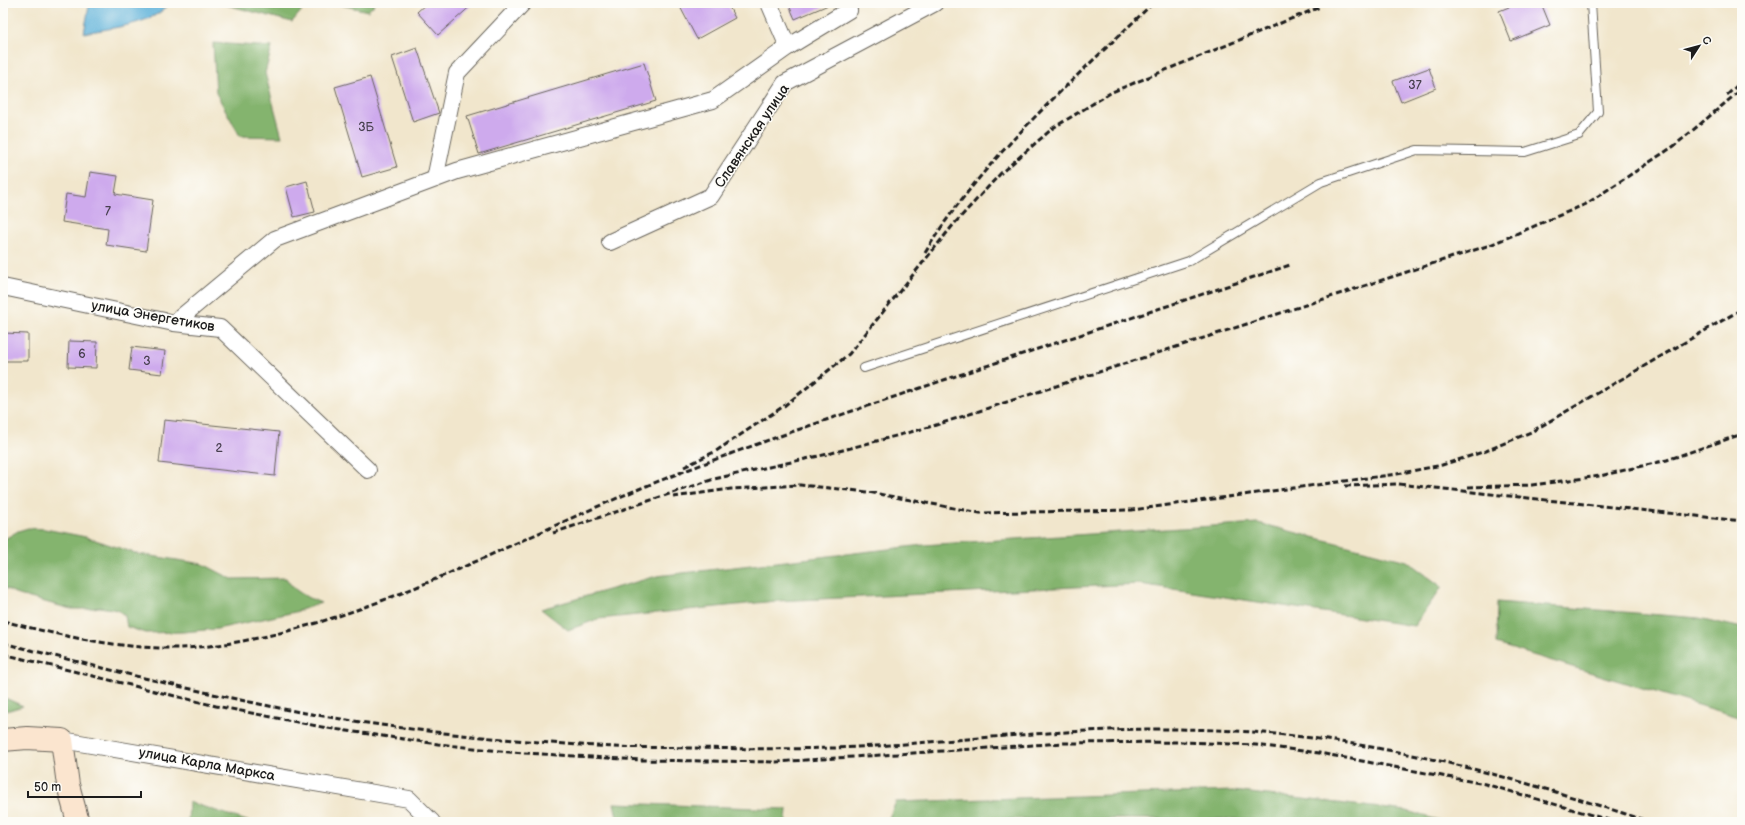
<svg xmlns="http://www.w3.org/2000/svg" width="1745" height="825" viewBox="0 0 1745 825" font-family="'Balsamiq Sans',sans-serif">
<rect width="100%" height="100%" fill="#fdfcf7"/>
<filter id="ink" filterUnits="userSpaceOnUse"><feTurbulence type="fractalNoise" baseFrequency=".025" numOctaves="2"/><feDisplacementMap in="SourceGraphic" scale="8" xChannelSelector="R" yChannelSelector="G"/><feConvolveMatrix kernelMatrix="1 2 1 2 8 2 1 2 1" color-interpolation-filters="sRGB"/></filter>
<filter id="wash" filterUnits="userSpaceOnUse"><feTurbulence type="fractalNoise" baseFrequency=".012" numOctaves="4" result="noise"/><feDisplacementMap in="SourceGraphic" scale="16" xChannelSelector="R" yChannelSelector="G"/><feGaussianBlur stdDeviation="0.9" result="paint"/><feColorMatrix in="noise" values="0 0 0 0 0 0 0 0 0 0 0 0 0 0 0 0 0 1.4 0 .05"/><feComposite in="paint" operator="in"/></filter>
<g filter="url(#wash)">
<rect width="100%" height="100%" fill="#f1e6cc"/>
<g fill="#84b46e" stroke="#506845">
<path d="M219 3H308L292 22Z"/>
<path d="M332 3H376L368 11Z"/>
<path d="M213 43 272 47 265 73 282 137 240 136 216 93Z"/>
<path d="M1258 523 1407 561 1442 587 1414 626 1140 584 776 601 598 619 568 630 541 609 657 576 923 545Z"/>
<path d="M28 528 45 529 86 537 138 554 203 564 232 579 286 578C294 592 307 597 321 603L295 612 217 629 183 632 146 633 127 627 125 616 118 610 100 607 86 609H71L19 595 3 587V540L18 531Z"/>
<path d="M1497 602 1699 618 1742 628V718L1496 644Z"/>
<path d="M3 697 5 698 23 706 3 712Z"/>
<path d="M1233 791 1407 811 1445 822H1262L1247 819H1016L965 822H887L896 802Z"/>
<path d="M189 802 250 822H188Z"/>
<path d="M614 803 787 809 786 822H618Z"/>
</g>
<path fill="#5eb2da" stroke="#3d677b" d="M91 3H168C159 24 105 29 84 33L89 6Z"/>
<g id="blocks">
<g fill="#ceaaed">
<path d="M427 3H474L438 35 417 12Z"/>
<path d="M678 3H727L735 18 697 39Z"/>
<path d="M788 3H833L795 19Z"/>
<path d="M1519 3H1541L1550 25 1511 41 1499 11Z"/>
<path d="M417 48 439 113 413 122 392 57Z"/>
<path d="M644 63 656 101 479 154 467 116Z"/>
<path d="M1429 68 1436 88 1401 102 1393 81Z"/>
<path d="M370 77 397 167 362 177 335 87Z"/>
<path d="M90 172 118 176 115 194 153 200 146 251 106 245 108 229 62 222 66 194 86 197Z"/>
<path d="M307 181 315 212 294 217 286 187Z"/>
<path d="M3 333 28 334V361H3Z"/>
<path d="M69 341 97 342 96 368 68 367Z"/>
<path d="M132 347 165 351 162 374 129 370Z"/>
<path d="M164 420 279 432 275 476 159 463Z"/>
</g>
</g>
</g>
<g filter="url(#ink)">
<use href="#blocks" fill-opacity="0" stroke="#67635a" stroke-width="1"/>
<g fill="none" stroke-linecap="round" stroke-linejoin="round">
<defs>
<path id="lane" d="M864 368 1189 261 1321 182 1417 150 1525 152 1579 135 1598 112 1591 3"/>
<g id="street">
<path d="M788 47 849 10 847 3"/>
<path d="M435 179 457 73 523 3"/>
<path d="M610 242 711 196 785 83 935 3"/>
<path d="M3 287 174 323 220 328 368 470"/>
<path d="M174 323 275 239 457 171 713 100 788 47 769 3"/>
<path d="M62 740 409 799 432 822"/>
</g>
<path id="secondary" d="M3 740 27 738 62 740 68 785 78 822"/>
</defs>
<use href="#lane" stroke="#67635a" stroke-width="10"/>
<use href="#street" stroke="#67635a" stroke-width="18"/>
<use href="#secondary" stroke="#67635a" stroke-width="24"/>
<use href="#lane" stroke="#fff" stroke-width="8"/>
<use href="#street" stroke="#fff" stroke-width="16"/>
<use href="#secondary" stroke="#fbe5cf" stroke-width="22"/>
<g stroke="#1c1c1c" stroke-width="3" stroke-dasharray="6 3" stroke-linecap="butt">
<path d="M1727 95 1742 81"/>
<path d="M925 253C933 240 941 227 950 215 1008 136 1083 71 1153 3"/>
<path d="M684 467 716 451 784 406 849 354 954 224 1001 173 1053 128 1112 92 1320 7"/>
<path d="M1345 486 1398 484 1742 521"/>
<path d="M1468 487 1532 485 1600 476 1667 460 1742 434"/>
<path d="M673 497 731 489 800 485 868 492 980 513 1132 510 1397 474 1442 465 1486 451 1531 432 1742 309"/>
<path d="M553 533 714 479 828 454 933 426 1490 245 1586 204 1674 146 1742 89"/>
<path d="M3 621C74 639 145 655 218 645 367 624 502 545 639 489 740 448 844 414 947 379 1062 341 1176 303 1290 265"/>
<path d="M3 643C98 667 193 691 289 710 396 730 505 741 614 747 639 748 664 747 689 748 756 749 824 750 891 745 1011 736 1130 723 1251 732 1337 738 1424 755 1507 778 1555 791 1603 807 1651 822"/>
<path d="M3 654 216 706 327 728 438 744 509 752 640 760 776 762 1064 743 1183 742 1256 745 1319 753 1485 784 1616 822"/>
</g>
</g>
</g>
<g text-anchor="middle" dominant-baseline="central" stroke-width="3" stroke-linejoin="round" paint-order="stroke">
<g font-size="12" fill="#484050">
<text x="1415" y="85">37</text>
<text x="366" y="127">3Б</text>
<text x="108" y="211">7</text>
<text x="82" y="354">6</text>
<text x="147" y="361">3</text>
<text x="219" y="448">2</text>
</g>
<g font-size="14" fill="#1c1c1c" stroke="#fdfcf7">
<text transform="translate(752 136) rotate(-56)">Славянская улица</text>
<text transform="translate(153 316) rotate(10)">улица Энергетиков</text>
<text transform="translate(207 764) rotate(10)">улица Карла Маркса</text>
</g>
</g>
<rect width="1745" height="825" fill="none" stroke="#fdfcf7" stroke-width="16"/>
<g transform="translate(1699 46) rotate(54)" stroke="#fdfcf7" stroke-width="3" paint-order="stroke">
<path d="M0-3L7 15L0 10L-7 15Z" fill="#1c1c1c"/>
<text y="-6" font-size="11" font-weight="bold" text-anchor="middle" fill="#1c1c1c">С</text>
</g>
<path d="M28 791v6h113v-6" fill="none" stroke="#1c1c1c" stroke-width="2"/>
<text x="34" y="791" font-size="12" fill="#1c1c1c" stroke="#fdfcf7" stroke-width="3" paint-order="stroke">50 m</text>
</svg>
